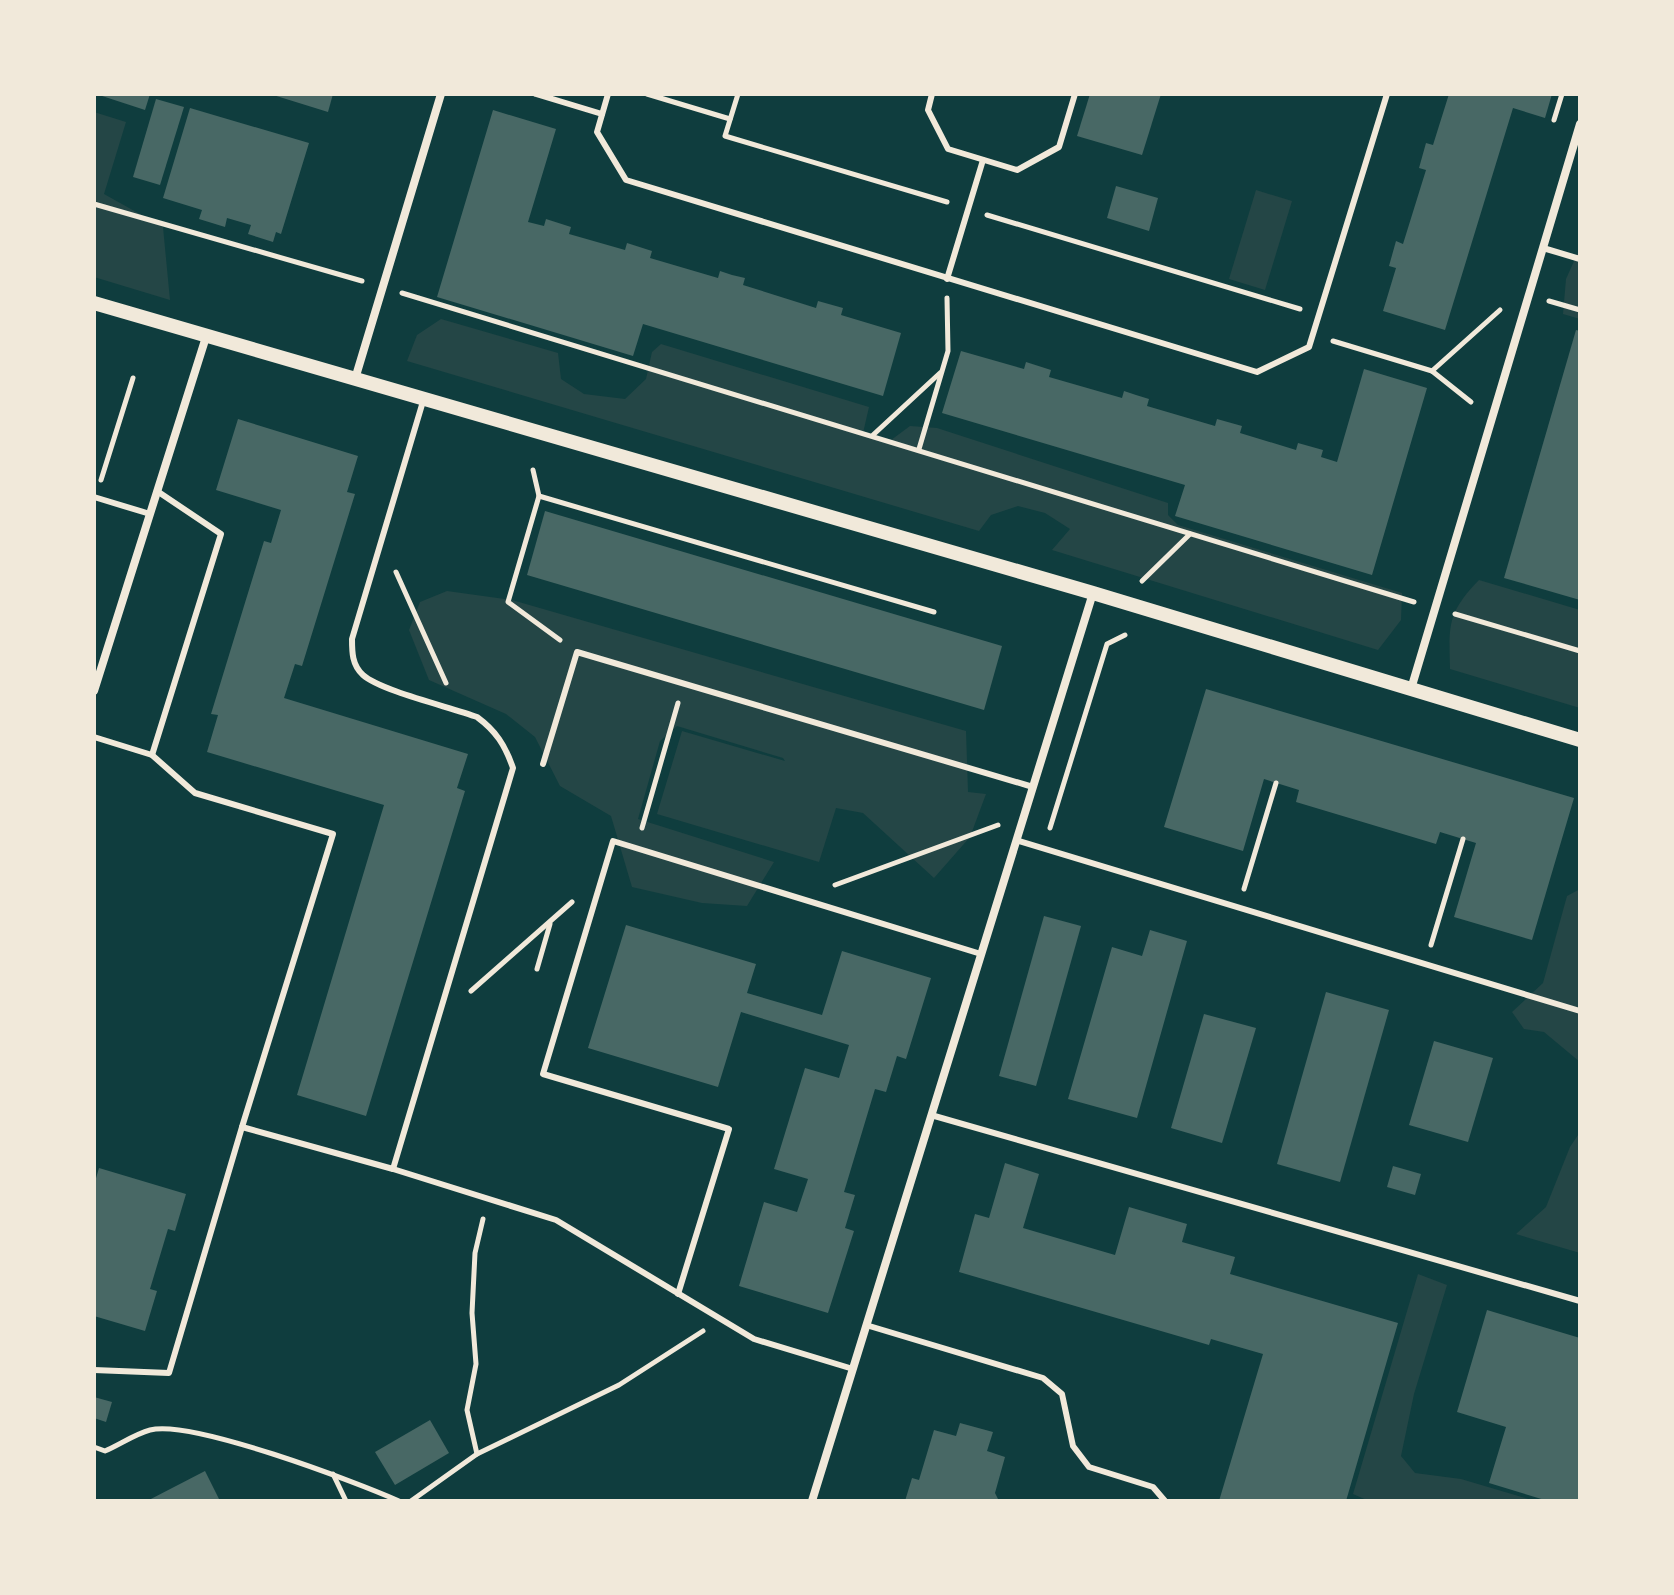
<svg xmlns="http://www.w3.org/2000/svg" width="1674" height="1595" viewBox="0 0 1674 1595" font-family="'Fira Sans',sans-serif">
<rect width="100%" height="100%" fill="#0f3d3e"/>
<g fill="#244646">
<path d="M94 112 126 122 104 194 163 227 170 300 94 277Z"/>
<path d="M1256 190 1292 201 1265 290 1229 279Z"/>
<path d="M1580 248V319L1563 314 1566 279Z"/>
<path d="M441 319 558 353 561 379 584 394 625 399 646 379 652 352 661 344 869 407 863 433 887 443 910 426 937 428 1168 503V515L1178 525 1402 593 1401 620 1378 650 1052 550 1070 529 1045 513 1018 506 991 515 979 531 407 361 417 335Z"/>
<path d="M1479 580 1580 610V708L1450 669C1449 625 1447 613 1479 580Z"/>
<path d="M447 591 512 600 966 731 968 792 986 794 970 837 934 878 863 813 836 808 819 862 657 814 682 731 785 761 783 758 677 726 660 741 638 819 774 862 747 906 702 903 632 887 611 816 560 786 535 737 506 714 429 680 409 630 420 602Z"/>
<path d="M1580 889V1062L1544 1032 1524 1029 1512 1012 1543 983 1567 896Z"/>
<path d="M1580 1132V1253L1516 1234 1546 1207 1570 1147Z"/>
<path d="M1418 1274 1447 1285 1414 1394 1401 1456 1415 1473 1461 1479 1535 1501H1369L1353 1494Z"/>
</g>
<g fill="#486865">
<path d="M96 94H150L145 110Z"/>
<path d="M270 94H333L328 112Z"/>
<path d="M1090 94H1161L1142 155 1077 136Z"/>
<path d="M1449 94H1552L1545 118 1513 108 1445 330 1383 311 1396 268 1389 266 1396 241 1403 244 1426 170 1419 168 1426 143 1433 145Z"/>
<path d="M156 99 184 107 160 185 133 177Z"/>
<path d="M190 108 309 143 281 234 276 232 273 242 248 234 251 225 227 218 225 227 199 219 202 210 163 198Z"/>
<path d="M493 110 556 129 528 222 544 226 546 219 571 227 569 234 625 250 627 243 652 251 650 258 718 278 720 271 732 275 745 278 743 285 816 308 818 301 843 308 841 315 901 333 883 396 643 324 633 356 437 297Z"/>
<path d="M1116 186 1158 198 1149 231 1107 218Z"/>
<path d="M1576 330 1580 331V600L1504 578Z"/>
<path d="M961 351 1024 369 1026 362 1051 370 1049 377 1122 398 1124 391 1136 395 1149 399 1147 406 1215 426 1217 419 1242 426 1240 433 1296 450 1298 443 1323 450 1321 457 1337 462 1364 369 1427 388 1372 575 1175 516 1185 485 942 413Z"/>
<path d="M238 419 358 456 347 492 355 494 302 666 295 664 284 698 468 754 457 788 465 791 366 1116 297 1095 384 805 207 752 218 715 211 714 244 606 264 541 271 543 281 510 216 490Z"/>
<path d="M545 511 1002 646 984 710 527 575Z"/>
<path d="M1206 689 1574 798 1532 940 1454 917 1476 843 1440 832 1436 844 1296 802 1299 790 1264 779 1243 851 1164 827Z"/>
<path d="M1044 916 1081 926 1036 1086 999 1076Z"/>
<path d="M626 925 756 964 747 993 822 1015 842 951 931 978 906 1059 897 1056 886 1092 875 1089 844 1192 855 1195 845 1228 854 1231 828 1313 739 1286 764 1202 797 1212 808 1179 774 1169 805 1068 839 1078 849 1045 741 1012 718 1087 588 1048Z"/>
<path d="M1150 930 1187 941 1137 1118 1068 1099 1112 947 1142 956Z"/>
<path d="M1326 992 1389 1010 1340 1182 1277 1164Z"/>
<path d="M1204 1014 1256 1028 1222 1143 1171 1128Z"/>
<path d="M1434 1041 1493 1058 1468 1142 1409 1125Z"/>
<path d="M1005 1163 1039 1174 1023 1228 1115 1255 1129 1207 1187 1224 1182 1242 1235 1257 1230 1274 1398 1323 1346 1501H1219L1263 1354 1211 1339 1209 1345 959 1272 975 1214 989 1218Z"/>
<path d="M1393 1166 1421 1174 1415 1195 1387 1187Z"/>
<path d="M99 1168 186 1194 175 1231 168 1229 150 1289 157 1291 145 1331 94 1316V1185Z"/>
<path d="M1487 1310 1580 1338V1501H1548L1489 1483 1506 1427 1457 1412Z"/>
<path d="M94 1397 112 1402 106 1422 94 1418Z"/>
<path d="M430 1420 449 1453 395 1485 375 1452Z"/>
<path d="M960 1423 993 1432 987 1451 1005 1457 995 1493 999 1501H905L912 1478 919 1480 934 1430 956 1436Z"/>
<path d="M205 1471 220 1501H147Z"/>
</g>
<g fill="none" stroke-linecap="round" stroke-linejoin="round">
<g stroke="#f1e9da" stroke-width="5">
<path d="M647 94 730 119"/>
<path d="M738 94 725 136 947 202"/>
<path d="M1554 120 1562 94"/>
<path d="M94 204 362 281"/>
<path d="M987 215 1300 309"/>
<path d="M402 293 1414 602"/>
<path d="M1549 301 1580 310"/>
<path d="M1333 341 1432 371 1471 402"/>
<path d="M1432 371 1500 310"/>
<path d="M873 435 940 373"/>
<path d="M919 449 948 351 947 298"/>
<path d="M533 470 539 496 934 612"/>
<path d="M101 480 133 378"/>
<path d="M539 496 508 602 560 640"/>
<path d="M396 572 446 683"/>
<path d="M1142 581 1190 534"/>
<path d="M1455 614 1580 651"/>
<path d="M642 828 678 703"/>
<path d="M1050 828 1107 644 1125 635"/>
<path d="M835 885 998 825"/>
<path d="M1244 889 1276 783"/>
<path d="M1431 945 1463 839"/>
<path d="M537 969 550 924"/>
<path d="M471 991 572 902"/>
<path d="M94 1447 105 1451C119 1445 135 1434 150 1430 191 1419 356 1482 399 1501"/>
<path d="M477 1454 467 1410 476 1364 472 1313 475 1253 483 1219"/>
<path d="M333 1474 346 1501"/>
<path d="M411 1501 477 1454 619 1385 703 1331"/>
</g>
<g stroke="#f1e9da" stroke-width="6">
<path d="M536 94 602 114"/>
<path d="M608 94 597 132 626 180 1257 372 1309 347 1387 94"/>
<path d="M932 94 928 110 948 149 1017 170 1059 147 1075 94"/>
<path d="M1543 248 1580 259"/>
<path d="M947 279 983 160"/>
<path d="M94 497 150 514"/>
<path d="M94 737 152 755 195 793 333 834 242 1127 393 1169 556 1220 754 1339 853 1369"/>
<path d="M152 755 221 534 157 491"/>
<path d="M543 764 577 652 1033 787"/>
<path d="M1016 840 1580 1011"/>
<path d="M931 1115 1580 1301"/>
<path d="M393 1169 513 768C505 745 496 731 477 717 450 707 381 691 363 675 352 665 352 652 352 639L424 398"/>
<path d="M678 1294 729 1129 543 1074 613 841 981 954"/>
<path d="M866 1325 1043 1378 1062 1394 1073 1446 1089 1467 1153 1487 1165 1501"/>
<path d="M94 1370 169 1373 242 1127"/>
</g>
<g stroke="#f1e9da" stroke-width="8">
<path d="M355 379 441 94"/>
<path d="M1411 689 1580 124"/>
<path d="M94 691 206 337"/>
<path d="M812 1501 1093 593"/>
</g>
<path stroke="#f1e9da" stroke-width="14" d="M94 303 1093 593 1580 740"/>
</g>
<rect width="1674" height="1595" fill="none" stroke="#f1e9da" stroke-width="192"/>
</svg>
